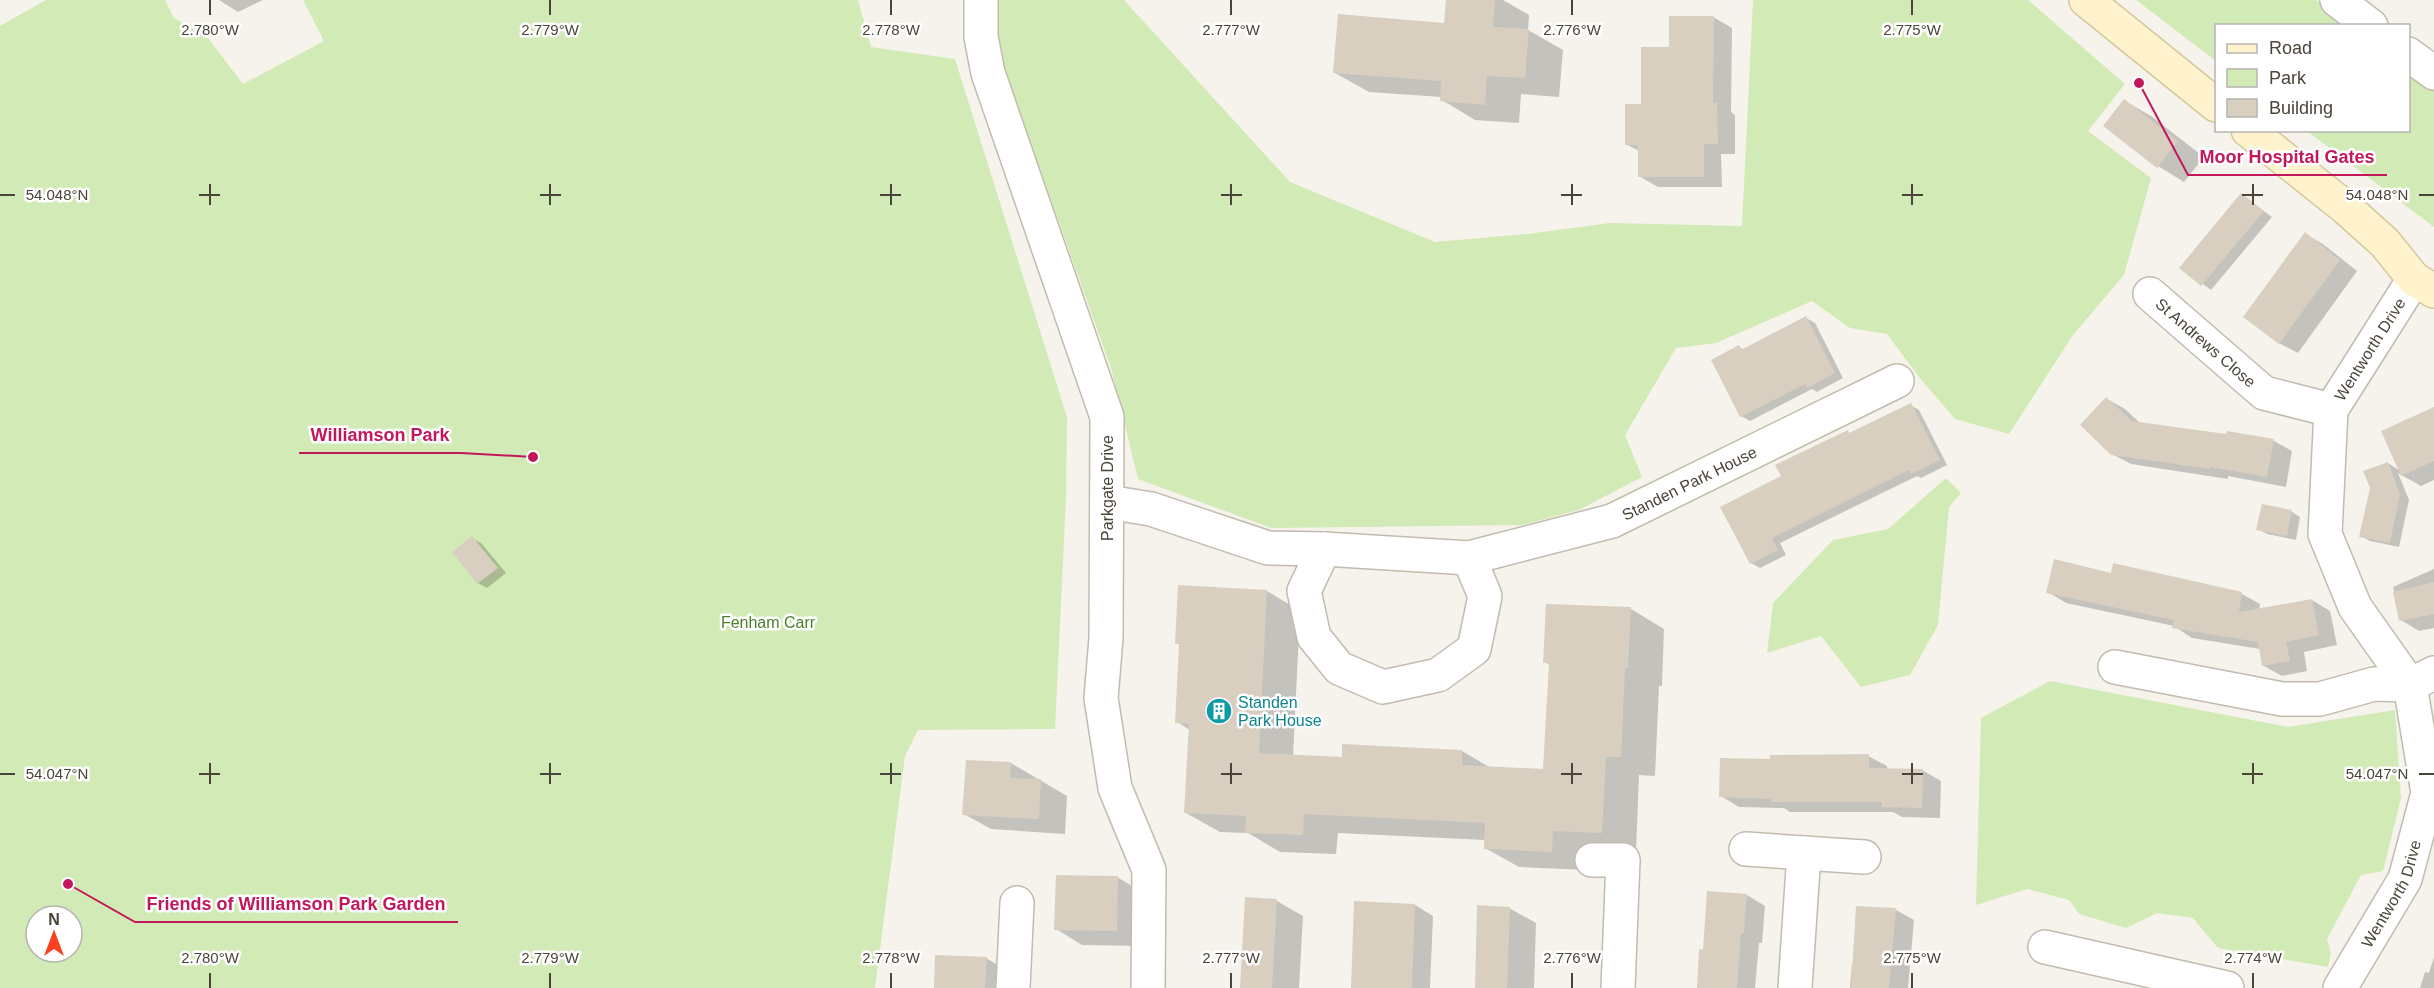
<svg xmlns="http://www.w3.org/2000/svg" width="2434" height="988" viewBox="0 0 2434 988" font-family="Arial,sans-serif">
<rect width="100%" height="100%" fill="#f6f3ec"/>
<g fill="#d2eab5" fill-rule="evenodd">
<path d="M46 0H165L174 18 208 38 243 84 324 41 303 0H858L871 47 955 59 1067 417 1066 498 1055 729 918 730 905 756 875 988H0V26ZM36 916H72V952H36Z"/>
<path d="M995 0H1124L1290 182 1435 242 1527 234 1610 223 1742 226 1753 0H2028L2125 84 2088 131 2151 178 2124 275 2073 335 2009 434 1955 419 1919 377 1887 334 1850 328 1812 301 1716 343 1676 348 1625 435 1642 477 1579 510 1522 525 1271 528 1138 479 1111 368 995 43Z"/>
<path d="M2136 0H2316L2350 25 2216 26V61Z"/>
<path d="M2409 70 2434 89V227L2307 131 2408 130Z"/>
<path d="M1946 478 1961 493 1949 507 1938 625 1910 675 1861 687 1821 636 1767 653 1773 603 1833 540 1888 529Z"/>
<path d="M2050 681 2288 727 2395 710 2401 798 2383 871 2361 875 2327 939 2331 953 2328 967 2218 948 2193 918 2157 913 2126 928 2079 914 2069 900 2027 889 1976 905 1981 718Z"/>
</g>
<g fill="#0003">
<path d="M219 0H263L238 12Z"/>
<path d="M1447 0H1503L1529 15 1528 30 1563 50 1559 97 1521 94 1519 123 1475 120 1442 100V97L1369 92 1335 73 1446 24Z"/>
<path d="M1713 17 1732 28 1731 112 1735 115V154H1721L1722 187H1658L1639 176V151L1626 144 1642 105 1670 49Z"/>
<path d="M2125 101 2151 116 2204 157 2184 182 2158 166Z"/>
<path d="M2242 195 2272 217 2211 290 2181 268Z"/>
<path d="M2305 234 2323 244 2357 271 2298 353 2279 343Z"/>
<path d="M1806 318 1815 323 1843 378 1817 392 1812 389 1750 421 1741 416 1739 347 1744 350Z"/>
<path d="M2107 399 2125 409 2140 423 2274 441 2292 451 2286 487 2228 476V479L2131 464 2112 454Z"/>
<path d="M1910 405 1919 410 1947 465 1921 478 1917 476 1780 543 1786 555 1760 568 1751 563 1783 476 1847 432 1851 434Z"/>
<path d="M2434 409V480L2421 486 2398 473 2409 500 2399 547 2370 541 2361 536 2388 463 2400 471Z"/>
<path d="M2263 506 2292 512 2300 517 2296 540 2267 534 2258 529Z"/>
<path d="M472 538 481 543 506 573 487 588 478 583 454 552Z"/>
<path d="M2434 569V628L2419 631 2401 620 2393 587Z"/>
<path d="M2112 574 2242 594 2260 604 2259 610 2312 600 2330 611 2337 645 2304 652 2307 671 2282 676 2264 666 2260 649 2192 638 2174 626 2066 603 2048 592Z"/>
<path d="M1267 591 1300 611 1293 757 1343 759 1344 746 1462 751 1491 768 1545 770 1550 665 1545 662 1631 609 1664 629 1662 686H1659L1655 776 1639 775 1636 852 1586 870 1519 867 1485 848V840L1338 833 1336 854 1280 852 1248 833 1220 832 1186 813 1190 730 1177 722 1181 645 1177 643Z"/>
<path d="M1868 756 1887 766V770H1922L1941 781 1940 818 1902 817 1893 812H1790L1784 808 1739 807 1721 796Z"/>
<path d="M967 761 1011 763 1067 796 1065 834 991 829 964 814Z"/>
<path d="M1117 877 1144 893 1143 946 1082 945 1056 929Z"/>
<path d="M1747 895 1765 906 1762 943H1759L1755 988H1697L1705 951Z"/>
<path d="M1277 901 1303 916 1299 988H1241Z"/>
<path d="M1415 905 1433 916 1430 988H1353Z"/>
<path d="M1509 908 1536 923 1534 988H1476Z"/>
<path d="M1896 910 1914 920 1908 988H1850L1852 964H1854Z"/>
<path d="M2434 957V988H2420L2425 972 2429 973Z"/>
<path d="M986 958 1013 974 1012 988H935Z"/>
</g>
<g fill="#d8cfc1">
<path d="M1446 0H1495L1493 27 1529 29 1525 78 1487 76 1485 105 1440 101 1441 81 1333 73 1338 14 1444 23Z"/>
<path d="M1669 16H1714L1713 103H1717L1718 144H1704V177H1638V145H1625V104H1641V47H1669Z"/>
<path d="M2124 99 2178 141 2157 168 2103 126Z"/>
<path d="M2241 193 2264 211 2201 286 2179 268Z"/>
<path d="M2305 232 2340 260 2279 344 2243 317Z"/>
<path d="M1806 316 1835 373 1807 388 1805 384 1740 417 1711 360 1739 345 1741 350Z"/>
<path d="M2106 397 2132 421 2226 434 2227 431 2274 439 2267 477 2210 467V469L2111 455 2080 425Z"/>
<path d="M1911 403 1940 460 1911 474 1909 470 1772 538 1778 550 1750 564 1720 507 1781 476 1775 465 1848 430 1849 433Z"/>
<path d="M2434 407V461L2401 476 2381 431Z"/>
<path d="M2388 462 2400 494 2390 543 2359 537 2370 488 2363 471Z"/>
<path d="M2262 504 2292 510 2287 536 2256 530Z"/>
<path d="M472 536 498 568 477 584 452 552Z"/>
<path d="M2054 559 2111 573 2113 563 2242 592 2239 612 2312 599 2319 635 2286 642 2290 661 2262 666 2258 642 2172 628 2174 620 2046 593Z"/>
<path d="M2434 582V614L2399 621 2393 592Z"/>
<path d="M1178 585 1267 590 1259 753 1342 757V744L1462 750V765L1543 769 1549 663H1543L1546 604 1631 607 1628 668H1625L1621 757H1606L1602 833 1553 831 1552 852 1484 849 1485 823 1304 814 1303 835 1245 833 1246 816 1184 813 1189 724 1175 723 1179 644H1175Z"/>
<path d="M1869 754V768L1923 769 1922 808 1882 807V802H1771V799L1719 797 1720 758 1770 759V755Z"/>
<path d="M966 760 1011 762 1010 778 1041 779 1039 819 962 815Z"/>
<path d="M1056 875 1118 876 1117 931 1054 930Z"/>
<path d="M1707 891 1747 894 1744 933H1741L1737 988H1697L1699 949 1703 950Z"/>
<path d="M1245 897 1277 899 1272 988H1240Z"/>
<path d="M1354 901 1415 904 1412 988H1351Z"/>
<path d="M1477 905 1510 907 1507 988H1475Z"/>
<path d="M1856 906 1896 908 1889 988H1851Z"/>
<path d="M935 955 987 957 985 988H934Z"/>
</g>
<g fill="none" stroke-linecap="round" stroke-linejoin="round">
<defs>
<g id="street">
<path d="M981 0V37L988 73 1107 417 1106 638 1101 698 1115 788 1149 870 1148 988"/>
<path d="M2337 0 2371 26"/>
<path d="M2408 54 2434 73"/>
<path id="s1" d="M2150 294 2264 393 2331 410"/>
<path id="s2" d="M1108 502 1151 509 1268 548 1324 549 1469 558 1612 521 1897 381"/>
<path d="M1324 549 1304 591 1314 637 1339 668 1383 687 1438 675 1474 649 1485 596 1469 558"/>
<path d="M2115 667 2282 699H2320L2374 684 2410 685 2434 673"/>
<path d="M1746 849 1864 857"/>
<path d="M1592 860H1623L1618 988"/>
<path d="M2045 947 2227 988"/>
<path d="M1013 988 1017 903"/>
<path d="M1795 988 1804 853"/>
<path id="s3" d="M2340 988 2405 879 2428 793 2410 685 2355 607 2325 534 2331 410 2414 279"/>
</g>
<g id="secondary">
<path d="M2086 0 2216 105"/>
<path d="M2248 130 2346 208 2385 243 2414 279 2434 291"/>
</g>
</defs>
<use href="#street" stroke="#c2bbae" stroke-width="36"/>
<use href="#secondary" stroke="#d6c79b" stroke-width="36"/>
<use href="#street" stroke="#fff" stroke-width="33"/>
<use href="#secondary" stroke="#fff3cd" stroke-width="33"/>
</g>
<path fill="none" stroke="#4b4439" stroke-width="2" d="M210 0V15M550 0V15M891 0V15M1231 0V15M1572 0V15M1912 0V15M210 184V205M550 184V205M891 184V205M1231 184V205M1572 184V205M1912 184V205M2253 184V205M0 195H15M199 195H220M540 195H561M880 195H901M1221 195H1242M1561 195H1582M1902 195H1923M2242 195H2263M2419 195H2434M210 763V784M550 763V784M891 763V784M1231 763V784M1572 763V784M1912 763V784M2253 763V784M0 774H15M199 774H220M540 774H561M880 774H901M1221 774H1242M1561 774H1582M1902 774H1923M2242 774H2263M2419 774H2434M210 973V988M550 973V988M891 973V988M1231 973V988M1572 973V988M1912 973V988M2253 973V988"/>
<defs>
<symbol id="building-disc" viewBox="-11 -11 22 22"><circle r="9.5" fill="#0f9aa8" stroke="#fff"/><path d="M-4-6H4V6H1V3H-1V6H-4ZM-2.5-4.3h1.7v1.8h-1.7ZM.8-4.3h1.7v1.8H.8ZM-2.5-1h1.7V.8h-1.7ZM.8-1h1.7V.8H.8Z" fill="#fff"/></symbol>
</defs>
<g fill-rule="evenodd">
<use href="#building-disc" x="1204" y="696" width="30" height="30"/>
</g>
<g text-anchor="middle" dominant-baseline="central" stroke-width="5" stroke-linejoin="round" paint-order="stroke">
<g font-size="16" fill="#4b4439" stroke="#fff">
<text stroke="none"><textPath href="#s1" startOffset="74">St Andrews Close</textPath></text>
<text stroke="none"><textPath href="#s3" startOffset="696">Wentworth Drive</textPath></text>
<text stroke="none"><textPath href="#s2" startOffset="602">Standen Park House</textPath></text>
<text transform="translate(1107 488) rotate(-90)">Parkgate Drive</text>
<text stroke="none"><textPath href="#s3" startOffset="108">Wentworth Drive</textPath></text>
</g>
<g font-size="16" fill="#4a7f2a" stroke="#fff">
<text x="768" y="622">Fenham Carr</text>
</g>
<g font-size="16" fill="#0d838f" stroke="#fff" text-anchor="start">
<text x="1238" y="702">Standen<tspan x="1238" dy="18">Park House</tspan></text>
</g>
</g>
<g font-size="15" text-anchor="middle" fill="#4b4439" stroke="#fff" stroke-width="5" stroke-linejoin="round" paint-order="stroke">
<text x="210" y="35">2.780°W</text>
<text x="550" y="35">2.779°W</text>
<text x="891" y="35">2.778°W</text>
<text x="1231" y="35">2.777°W</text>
<text x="1572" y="35">2.776°W</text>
<text x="1912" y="35">2.775°W</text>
<text x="57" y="200">54.048°N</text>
<text x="2377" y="200">54.048°N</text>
<text x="57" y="779">54.047°N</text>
<text x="2377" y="779">54.047°N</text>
<text x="210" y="963">2.780°W</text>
<text x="550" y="963">2.779°W</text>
<text x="891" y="963">2.778°W</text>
<text x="1231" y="963">2.777°W</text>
<text x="1572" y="963">2.776°W</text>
<text x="1912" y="963">2.775°W</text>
<text x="2253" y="963">2.774°W</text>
</g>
<path fill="none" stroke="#c2185b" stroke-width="2" d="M2139 83L2188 175H2387M533 457L461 453H299M68 884L135 922H458"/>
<g fill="#c2185b" stroke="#fff" stroke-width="2">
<circle cx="2139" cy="83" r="6"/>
<circle cx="533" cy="457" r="6"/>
<circle cx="68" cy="884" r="6"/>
</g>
<g font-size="18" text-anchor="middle" font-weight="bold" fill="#c2185b" stroke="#fff" stroke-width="5" stroke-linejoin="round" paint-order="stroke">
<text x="2287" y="163">Moor Hospital Gates</text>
<text x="380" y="441">Williamson Park</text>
<text x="296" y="910">Friends of Williamson Park Garden</text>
</g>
<rect x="2215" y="24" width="195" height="108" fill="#ffffff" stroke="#b7b4b0" stroke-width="1.5"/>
<rect x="2227" y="44" width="30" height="9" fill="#fff3cd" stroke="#b7b4b0" stroke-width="1.5"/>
<text x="2269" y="54" font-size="18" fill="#4b4439">Road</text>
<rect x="2227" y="69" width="30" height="18" fill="#d2eab5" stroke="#b7b4b0" stroke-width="1.5"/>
<text x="2269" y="84" font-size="18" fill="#4b4439">Park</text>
<rect x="2227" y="99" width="30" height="18" fill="#d8cfc1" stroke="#b7b4b0" stroke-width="1.5"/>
<text x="2269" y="114" font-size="18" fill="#4b4439">Building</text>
<g transform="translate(54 934)"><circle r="28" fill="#ffffff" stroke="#b7b4b0" stroke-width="1.5"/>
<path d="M0-4.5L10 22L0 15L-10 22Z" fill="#fc3f1d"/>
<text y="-9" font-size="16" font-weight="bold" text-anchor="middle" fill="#4b4439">N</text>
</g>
</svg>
